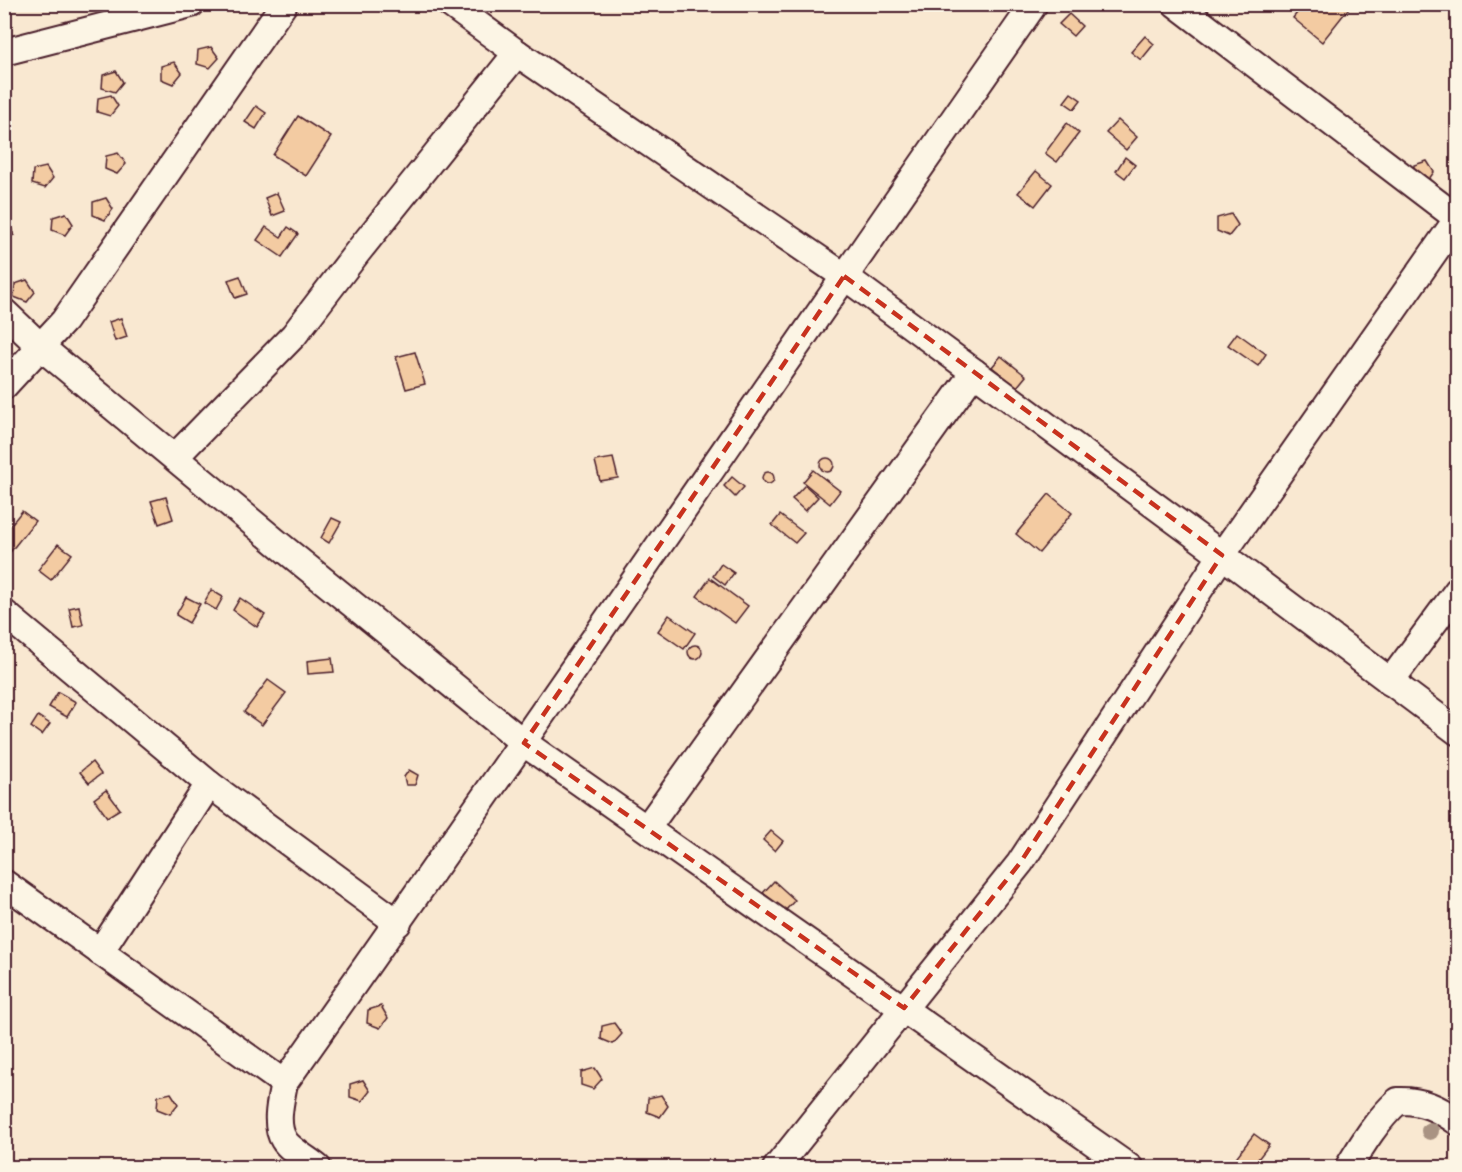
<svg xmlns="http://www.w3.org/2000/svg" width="1462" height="1172" viewBox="0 0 1462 1172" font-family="'Shantell Sans',sans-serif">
<rect width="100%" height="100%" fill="#f9e8d1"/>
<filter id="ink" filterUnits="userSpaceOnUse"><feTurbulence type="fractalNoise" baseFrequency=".0167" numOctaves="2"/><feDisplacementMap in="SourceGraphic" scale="12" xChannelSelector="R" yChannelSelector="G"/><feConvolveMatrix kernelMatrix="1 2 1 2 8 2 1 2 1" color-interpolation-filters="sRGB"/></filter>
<g filter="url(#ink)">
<g fill="#f3cba2" stroke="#4a1f2b" stroke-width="1.5">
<path d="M1304 4H1352L1322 42 1293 18Z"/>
<path d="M1069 14 1082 26 1073 36 1059 24Z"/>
<path d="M1145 36 1154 44 1141 60 1131 52Z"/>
<path d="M211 47 219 58 210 68 197 64 198 50Z"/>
<path d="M174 62 182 73 173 84 161 79V66Z"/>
<path d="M116 71 123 82 115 92 102 88 103 75Z"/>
<path d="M1071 93 1081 100 1074 109 1064 102Z"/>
<path d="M111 95 118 106 110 116 97 112 98 98Z"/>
<path d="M256 106 266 113 256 129 245 122Z"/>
<path d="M298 116 331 137 306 176 273 155Z"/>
<path d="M1118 120 1137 137 1126 150 1106 133Z"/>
<path d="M1067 123 1079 133 1057 162 1045 153Z"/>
<path d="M118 153 126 164 117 174 105 169 106 156Z"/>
<path d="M1125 157 1135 165 1125 178 1116 171Z"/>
<path d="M1427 161 1434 172 1426 183 1413 178 1414 165Z"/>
<path d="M46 167 53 178 45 188 32 184 33 170Z"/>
<path d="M1036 171 1052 184 1035 206 1018 193Z"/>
<path d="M277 193 285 211 272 216 265 198Z"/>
<path d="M106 198 113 209 105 220 93 215V202Z"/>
<path d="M4 211 14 235 4 239Z"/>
<path d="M66 213 73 224 65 235 52 230 53 217Z"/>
<path d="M1231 214 1238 225 1229 236 1217 231V218Z"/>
<path d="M266 227 281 237 288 227 298 234 282 257 257 240Z"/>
<path d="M240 276 247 294 235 298 228 280Z"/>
<path d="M27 280 35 292 27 302 14 297 15 284Z"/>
<path d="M121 318 127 337 115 341 109 322Z"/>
<path d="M1237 333 1266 354 1258 366 1228 345Z"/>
<path d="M415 352 425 384 406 389 396 357Z"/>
<path d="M1001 356 1026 376 1017 387 992 367Z"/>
<circle cx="827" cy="465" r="7"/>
<path d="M613 458 618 478 600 481 595 461Z"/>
<path d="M813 470 840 491 830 504 803 482Z"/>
<circle cx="768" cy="478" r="6"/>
<path d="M732 477 744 487 735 497 724 486Z"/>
<path d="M805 485 818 497 805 511 792 499Z"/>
<path d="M1049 494 1072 513 1039 553 1016 534Z"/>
<path d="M166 497 173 519 159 524 151 501Z"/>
<path d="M22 511 35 521 7 556 4 555V533Z"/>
<path d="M780 515 804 533 795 543 772 525Z"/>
<path d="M332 518 341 522 329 543 321 538Z"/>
<path d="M58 544 72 554 51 580 38 570Z"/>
<path d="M721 564 734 573 725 585 713 576Z"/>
<path d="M710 578 748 606 735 623 697 596Z"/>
<path d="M211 590 223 597 216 610 204 603Z"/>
<path d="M186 597 200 604 189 623 176 615Z"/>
<path d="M240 598 265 615 257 627 233 610Z"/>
<path d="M79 606 83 625 73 627 69 608Z"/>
<path d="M669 615 695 633 684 649 658 631Z"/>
<circle cx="695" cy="652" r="7"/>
<path d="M332 658 334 672 308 674 307 661Z"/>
<path d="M268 680 286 693 262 725 244 712Z"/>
<path d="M58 692 76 702 67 717 49 707Z"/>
<path d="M38 716 50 724 42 735 31 727Z"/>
<path d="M92 762 101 774 89 783 80 772Z"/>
<path d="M409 770 418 775 415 785H406L404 777Z"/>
<path d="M106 790 120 809 107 817 94 799Z"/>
<path d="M771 831 783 841 775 851 763 840Z"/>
<path d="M774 881 795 900 785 911 763 893Z"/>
<path d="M381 1006 388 1018 380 1028 367 1023 368 1010Z"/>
<path d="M614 1023 622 1034 613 1044 601 1039 602 1026Z"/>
<path d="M595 1068 602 1079 593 1089 581 1085V1072Z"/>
<path d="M363 1080 370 1091 362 1101 350 1097V1084Z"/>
<path d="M171 1093 178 1104 170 1114 157 1109 158 1096Z"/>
<path d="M661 1095 668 1106 660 1117 647 1112 648 1098Z"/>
<path d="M1254 1134 1269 1145 1251 1168H1244L1234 1160Z"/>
</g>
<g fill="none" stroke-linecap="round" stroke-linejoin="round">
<defs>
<g id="street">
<path d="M450 4 517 53 844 276 1222 555 1458 732"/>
<path d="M1176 4 1457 218"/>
<path d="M4 52 191 4"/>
<path d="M4 312 41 347 282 547 524 743 1130 1168"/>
<path d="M4 386 64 321 284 4"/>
<path d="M175 457 294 335 356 254 517 53"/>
<path d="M4 613 209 784 398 923"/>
<path d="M1390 682 1458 590"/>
<path d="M647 828 974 372"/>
<path d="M4 883 284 1083"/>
<path d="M100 952 209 784"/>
<path d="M318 1168C310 1161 289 1149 284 1140 274 1124 281 1100 284 1083 537 726 783 363 1034 4"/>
<path d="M776 1168 1020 863 1222 555 1458 218"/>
<path d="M1348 1168C1363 1143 1377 1120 1398 1101 1422 1100 1438 1108 1458 1122"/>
</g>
</defs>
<use href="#street" stroke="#4a1f2b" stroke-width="30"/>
<use href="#street" stroke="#fcf5e5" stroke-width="26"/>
</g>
<circle fill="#a99383" cx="1430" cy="1131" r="9"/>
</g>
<path fill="none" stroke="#c8321e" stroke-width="4.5" stroke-dasharray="12 8" stroke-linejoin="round" d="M844 276 1222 555 1020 863 904 1008 524 743Z"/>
<rect width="1462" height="1172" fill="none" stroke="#fcf5e5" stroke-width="24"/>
<rect x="12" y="12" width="1438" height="1148" fill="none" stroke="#4a1f2b" stroke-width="2" filter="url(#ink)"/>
</svg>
